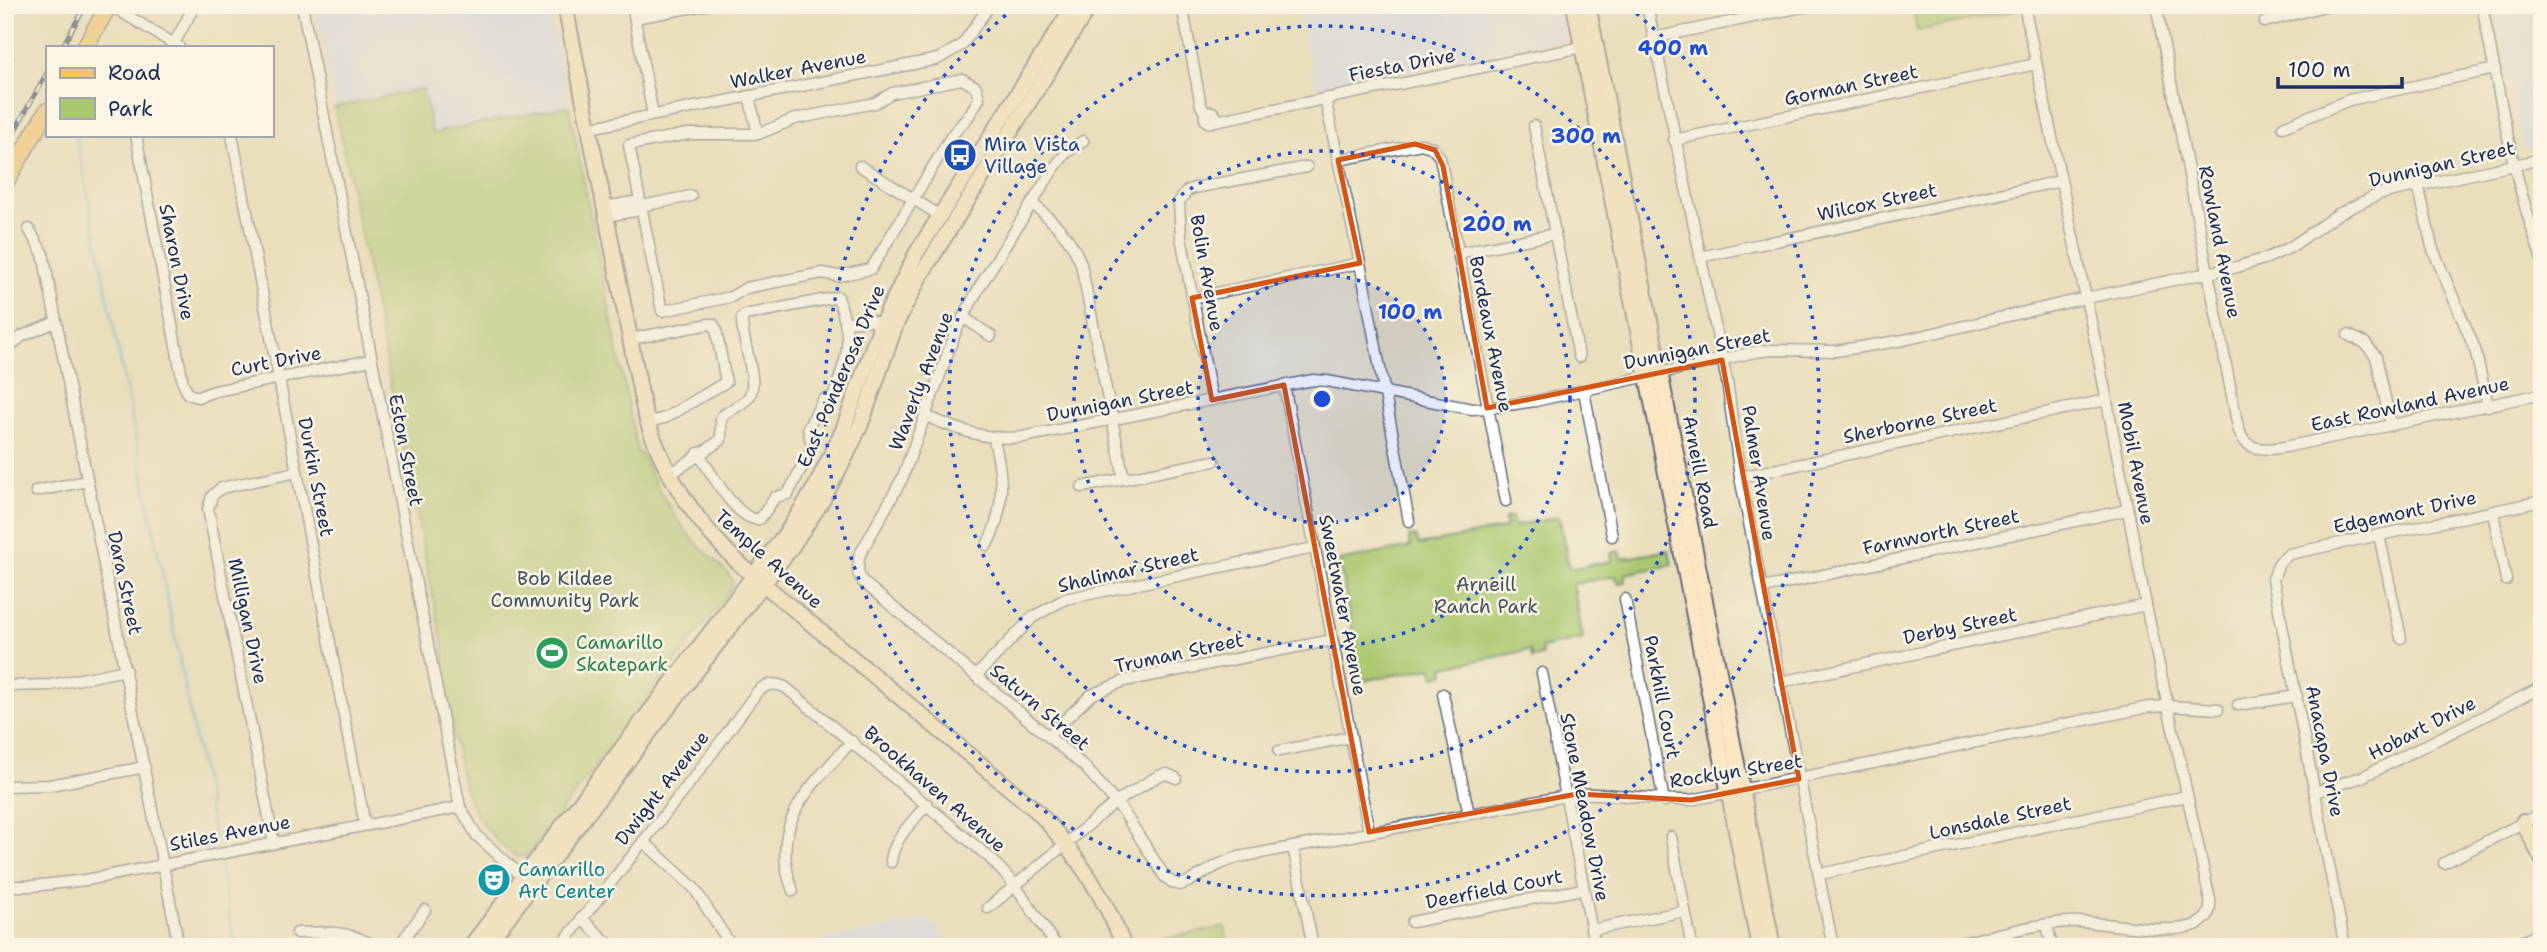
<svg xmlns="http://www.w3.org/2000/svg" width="2547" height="952" viewBox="0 0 2547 952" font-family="'Shantell Sans',sans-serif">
<rect width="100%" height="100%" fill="#fcf5e5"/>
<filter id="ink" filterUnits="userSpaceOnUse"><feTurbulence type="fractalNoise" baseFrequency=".0143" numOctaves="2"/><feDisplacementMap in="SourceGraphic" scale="14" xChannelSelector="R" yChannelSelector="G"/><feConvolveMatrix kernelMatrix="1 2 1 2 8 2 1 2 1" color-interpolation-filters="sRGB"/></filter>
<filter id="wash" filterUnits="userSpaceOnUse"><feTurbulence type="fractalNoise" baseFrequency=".00686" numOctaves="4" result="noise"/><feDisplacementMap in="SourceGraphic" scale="28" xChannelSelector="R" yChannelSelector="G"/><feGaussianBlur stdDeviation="1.57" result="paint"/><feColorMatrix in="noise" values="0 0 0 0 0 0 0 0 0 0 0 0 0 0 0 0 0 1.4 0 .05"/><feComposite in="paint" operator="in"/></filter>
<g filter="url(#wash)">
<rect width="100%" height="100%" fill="#e9dfbc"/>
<g fill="#d2d9f9">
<path d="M315 5H549L569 106 432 133 423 90 335 107Z"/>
<path d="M1298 5H1564L1568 34 1560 40 1315 88Z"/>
<path d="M2494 5H2542V147L2527 150 2523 147Z"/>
<path d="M929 919 952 947H789Z"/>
</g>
<g fill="#aac86f" stroke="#627c66" stroke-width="2">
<path d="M1912 5H2013L2014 11 1917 31Z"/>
<path d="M423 89 432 133 569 106 638 454H642C655 486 673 516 695 542 707 555 724 566 733 581L730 591 526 857 515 856 496 840 478 818 464 788 443 684 444 651 335 107Z"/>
<path d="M1512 517 1514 526 1559 517 1569 569 1612 561 1611 553 1620 551 1622 559 1669 550 1672 565 1625 574 1626 582 1618 583 1616 576 1573 584 1583 639 1541 648 1542 656 1532 658 1530 650 1444 667 1445 674 1434 676 1432 668 1362 681 1339 561 1410 547 1409 537 1416 536 1419 545 1506 528 1505 518Z"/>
<path d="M1225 927 1229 947H1143L1141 943Z"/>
</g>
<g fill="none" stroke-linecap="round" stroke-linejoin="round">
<g stroke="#54b4d2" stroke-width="2.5">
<path d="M5 46 18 58"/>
<path d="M76 135 215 840"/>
<path d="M220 866 235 947"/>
</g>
</g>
</g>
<g filter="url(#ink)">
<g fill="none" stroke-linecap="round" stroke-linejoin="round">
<defs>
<g id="street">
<path d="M110 5 179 47"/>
<path d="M302 5 460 807 477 836 523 877"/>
<path d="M632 5 653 115"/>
<path d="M1182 5 1201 106 1206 114"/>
<path d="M1647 5 1727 381 1740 477 1833 947"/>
<path d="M2156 5 2232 396C2240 436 2237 455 2285 447L2542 394"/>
<path d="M2482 5C2499 90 2512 177 2542 259"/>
<path d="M635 18 705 5"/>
<path d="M2265 22 2328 5"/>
<path d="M1653 38 1812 5"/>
<path d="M172 47 195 5"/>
<path d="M962 79 976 87 979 99 968 117 952 135 871 269 838 276 822 273 746 288 731 297 662 311 629 145 688 134H758L795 119 875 103 892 93Z"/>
<path d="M749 96 758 134"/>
<path d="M1325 98 1360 263 1409 521"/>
<circle cx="1210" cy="117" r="5.5"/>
<path d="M1215 121 1588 46"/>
<path d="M1534 126 1579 357"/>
<path d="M2283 127 2349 100 2495 69"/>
<path d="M589 128 938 59 962 45 990 5"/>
<path d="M136 135 183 383 188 394 198 397 215 391 371 360"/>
<path d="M232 135 365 825"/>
<path d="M1674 140 2036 64"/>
<path d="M1083 141 1066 153 1054 168 980 286 956 331 902 479 859 556 858 573 863 582 1085 767 1123 811 1165 877 1173 883 1180 885 1190 881 1220 864 1239 857 1577 794C1615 792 1653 801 1691 800L2149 707 2168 706 2218 709"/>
<path d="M1338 160 1421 144 1431 147 1440 157 1506 501"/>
<path d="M860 166 939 215"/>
<path d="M2418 184 2432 247 2475 349 2488 406"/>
<path d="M1033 204C1054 222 1071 237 1081 264L1124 479"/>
<path d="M604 207 633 202 642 206"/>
<path d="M606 216 635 211 642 206 691 196"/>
<path d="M29 229 43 254 179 947"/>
<path d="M1458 253 1555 234"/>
<path d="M1700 257 2061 181"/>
<path d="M1192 298 1360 263"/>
<path d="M963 317 991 336"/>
<path d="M847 322 870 320 881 325"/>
<path d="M2348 335 2365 343 2376 357 2391 425"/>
<path d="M630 339 709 324H713L716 329 726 382 665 418 648 422"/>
<path d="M5 351 22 336 56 322"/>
<path d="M1284 385 1369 832"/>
<path d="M1584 391 1612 536"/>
<path d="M1212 400 1181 237 1179 202 1187 191 1194 188 1307 167"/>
<path d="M926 416C958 430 987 441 1023 437L1313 380 1327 381 1472 409 1487 408 1535 401 1755 352 1770 350 1836 351 1904 340 2086 298 2237 267 2267 258 2291 247 2338 214 2379 194 2542 159"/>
<path d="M669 475 721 440V417C729 410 741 406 748 398 761 384 740 338 742 318L745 315 838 297C853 343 849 351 833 397L823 400 808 428 812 447 788 494 775 497 760 519C738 524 710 470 698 453"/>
<path d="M1740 477 2107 400"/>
<path d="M1082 487 1214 461"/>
<path d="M36 491 87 481"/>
<path d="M2493 512 2506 580"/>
<path d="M2379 535 2401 638"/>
<path d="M987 545C1006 509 1003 477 994 439"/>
<path d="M1763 588 2127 510"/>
<path d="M1625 599 1664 801"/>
<path d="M1542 673 1595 947"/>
<path d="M976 676 1033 617 1065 599 1314 548"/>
<path d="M1780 682 2146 605"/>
<path d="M5 686 51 685 126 670"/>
<path d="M1443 694 1469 814"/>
<path d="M2238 705 2297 696"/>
<path d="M1049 735 1091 695 1124 681 1332 640"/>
<path d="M1279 751 1351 737"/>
<path d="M5 786 50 785 145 767"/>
<path d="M2315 792 2362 777 2542 687"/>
<path d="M1671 837 1692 947"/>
<path d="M643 841 694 888 732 947"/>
<path d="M274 843 208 509 212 496 221 488 297 472"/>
<path d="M1293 847 1313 947"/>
<path d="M891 862C893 838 913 822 927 804"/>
<path d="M2444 863 2542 813"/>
<path d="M1820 874 2187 796"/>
<path d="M5 886H33L86 880 460 807"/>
<path d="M793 891C767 824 810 787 852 741"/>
<path d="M988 908 1116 802 1158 776 1167 774 1176 778"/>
<path d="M581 918 612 947"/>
<path d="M1412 922 1583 889"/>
<path d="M2047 925 2052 947"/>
<path d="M1591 930 1685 911"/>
<path d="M297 933C326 932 350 930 375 947"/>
<path d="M398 947 425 910"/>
<path d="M560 947 699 771 757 692C765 684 774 682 785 687L990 858 1015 885 1057 947"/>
<path d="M1945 947C1985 938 2026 925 2067 922 2105 918 2216 952 2210 900L2146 605 2098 355 2024 5"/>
<path d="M2345 947 2273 579 2279 563 2289 554 2542 501"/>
<path d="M2512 947 2542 932"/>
</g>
<g id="secondary">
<path d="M565 5 644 410C662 473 695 523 743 567L1038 812C1075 852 1105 895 1124 947"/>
<path d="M1574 5 1759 947"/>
<path d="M1588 5 1773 947"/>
<path d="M2523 822 2542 859"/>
<path d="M470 947 787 532 816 486 843 430 881 325 917 252 1074 5"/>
<path d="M485 947 790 549 822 501 846 456 861 424 896 324 919 278 1090 5"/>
</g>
<g id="primary">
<path d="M85 47 109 5"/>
<path d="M5 183 47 111"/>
</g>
</defs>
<use href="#street" stroke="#636d7f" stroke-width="13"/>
<use href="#secondary" stroke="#636d7f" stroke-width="18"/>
<use href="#primary" stroke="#636d7f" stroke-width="19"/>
<use href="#street" stroke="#fff" stroke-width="10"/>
<use href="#secondary" stroke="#fbe6c4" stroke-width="14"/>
<use href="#primary" stroke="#f6c16b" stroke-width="16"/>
<defs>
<g id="rail">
<path d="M62 47 86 5"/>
<path d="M5 148 47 73"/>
</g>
</defs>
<use href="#rail" stroke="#1b2f5e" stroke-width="5"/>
<use href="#rail" stroke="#fcf5e5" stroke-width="2.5" stroke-dasharray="8" stroke-linecap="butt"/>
</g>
</g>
<path d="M0 0H2547V952H0ZM1415 144 1435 150 1443 166 1487 408 1722 360 1799 779 1691 800 1577 794 1369 832 1284 385 1212 400 1192 298 1360 263 1338 160Z" fill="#e9dfbc" fill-opacity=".55" fill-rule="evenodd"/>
<path fill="none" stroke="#d45514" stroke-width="5" stroke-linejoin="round" d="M1415 144 1435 150 1443 166 1487 408 1722 360 1799 779 1691 800 1577 794 1369 832 1284 385 1212 400 1192 298 1360 263 1338 160Z"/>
<circle cx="1322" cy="399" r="124" fill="#1d4ed8" fill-opacity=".12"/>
<g fill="none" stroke="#1d4ed8" stroke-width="3.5" stroke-dasharray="3.5 7">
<circle cx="1322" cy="399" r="124"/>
<circle cx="1322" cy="399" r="248"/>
<circle cx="1322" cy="399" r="373"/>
<path d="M1628 7A497 497 0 1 1 1016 7"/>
</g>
<defs>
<symbol id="bus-disc" viewBox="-11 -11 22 22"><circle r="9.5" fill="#1a4fb4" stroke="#fcf5e5"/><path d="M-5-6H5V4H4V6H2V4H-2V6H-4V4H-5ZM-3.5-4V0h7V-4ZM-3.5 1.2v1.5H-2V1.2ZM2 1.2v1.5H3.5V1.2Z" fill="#fff"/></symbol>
<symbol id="stadium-disc" viewBox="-11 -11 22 22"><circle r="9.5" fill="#2e9e5b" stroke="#fcf5e5"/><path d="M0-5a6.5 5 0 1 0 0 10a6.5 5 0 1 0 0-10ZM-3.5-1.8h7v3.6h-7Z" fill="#fff"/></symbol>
<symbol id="theatre-disc" viewBox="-11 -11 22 22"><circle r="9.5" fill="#0f9aa8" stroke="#fcf5e5"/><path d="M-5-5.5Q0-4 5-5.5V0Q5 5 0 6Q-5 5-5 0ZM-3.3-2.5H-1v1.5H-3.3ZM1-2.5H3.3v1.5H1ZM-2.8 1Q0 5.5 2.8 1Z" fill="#fff"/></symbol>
</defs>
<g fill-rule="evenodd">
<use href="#bus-disc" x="941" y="136" width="38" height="38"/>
<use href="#stadium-disc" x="533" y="634" width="38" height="38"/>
<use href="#theatre-disc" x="475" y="861" width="38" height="38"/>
</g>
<g text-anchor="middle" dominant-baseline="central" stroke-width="5" stroke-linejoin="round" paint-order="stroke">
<g font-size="19" fill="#1b2f5e" stroke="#fcf5e5">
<text transform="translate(1402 65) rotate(-11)">Fiesta Drive</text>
<text transform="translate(798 69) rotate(-11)">Walker Avenue</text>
<text transform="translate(1851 85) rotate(-12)">Gorman Street</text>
<text transform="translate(2442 164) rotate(-13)">Dunnigan Street</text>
<text transform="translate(1877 202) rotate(-12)">Wilcox Street</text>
<text transform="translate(2220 242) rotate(79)">Rowland Avenue</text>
<text transform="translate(177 262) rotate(79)">Sharon Drive</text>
<text transform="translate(1207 273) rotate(80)">Bolin Avenue</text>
<text transform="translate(1491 334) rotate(79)">Bordeaux Avenue</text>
<text transform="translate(1697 349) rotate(-11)">Dunnigan Street</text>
<text transform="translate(276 361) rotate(-11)">Curt Drive</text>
<text transform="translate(841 376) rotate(-67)">East Ponderosa Drive</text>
<text transform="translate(921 381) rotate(-69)">Waverly Avenue</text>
<text transform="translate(1120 401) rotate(-11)">Dunnigan Street</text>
<text transform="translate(2410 404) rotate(-12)">East Rowland Avenue</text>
<text transform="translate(1920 421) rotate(-12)">Sherborne Street</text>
<text transform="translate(406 450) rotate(79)">Eston Street</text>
<text transform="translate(2136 463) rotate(79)">Mobil Avenue</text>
<text transform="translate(1700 472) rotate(79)">Arneill Road</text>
<text transform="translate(1759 473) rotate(81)">Palmer Avenue</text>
<text transform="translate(316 477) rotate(79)">Durkin Street</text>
<text transform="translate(2405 512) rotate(-12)">Edgemont Drive</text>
<text transform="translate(1941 532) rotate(-12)">Farnworth Street</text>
<text transform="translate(769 559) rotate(42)">Temple Avenue</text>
<text transform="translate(1128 570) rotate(-13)">Shalimar Street</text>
<text transform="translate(125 583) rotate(78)">Dara Street</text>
<text transform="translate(1343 605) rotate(79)">Sweetwater Avenue</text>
<text transform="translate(248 621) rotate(78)">Milligan Drive</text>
<text transform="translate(1960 626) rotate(-12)">Derby Street</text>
<text transform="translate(1179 653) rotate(-12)">Truman Street</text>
<text transform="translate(1662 697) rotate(79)">Parkhill Court</text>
<text transform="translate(1040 707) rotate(40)">Saturn Street</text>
<text transform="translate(2422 728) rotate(-27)">Hobart Drive</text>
<text transform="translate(2325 751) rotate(79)">Anacapa Drive</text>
<text transform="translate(1736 771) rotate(-9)">Rocklyn Street</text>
<text transform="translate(662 788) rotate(-52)">Dwight Avenue</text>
<text transform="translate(935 789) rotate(41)">Brookhaven Avenue</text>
<text transform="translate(1585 807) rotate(79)">Stone Meadow Drive</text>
<text transform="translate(2000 818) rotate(-12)">Lonsdale Street</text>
<text transform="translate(230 833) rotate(-11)">Stiles Avenue</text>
<text transform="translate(1494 889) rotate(-11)">Deerfield Court</text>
</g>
<g font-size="19" fill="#164399" stroke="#fcf5e5" text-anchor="start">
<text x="984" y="144">Mira Vista<tspan x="984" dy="22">Village</tspan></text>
</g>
<g font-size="19" fill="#3f5562" stroke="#fcf5e5">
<text x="565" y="578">Bob Kildee<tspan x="565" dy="22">Community Park</tspan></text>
<text x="1486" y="584">Arneill<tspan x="1486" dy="22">Ranch Park</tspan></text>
</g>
<g font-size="19" fill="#27864d" stroke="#fcf5e5" text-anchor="start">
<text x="576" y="642">Camarillo<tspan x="576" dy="22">Skatepark</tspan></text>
</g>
<g font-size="19" fill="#0d838f" stroke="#fcf5e5" text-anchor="start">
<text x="518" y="869">Camarillo<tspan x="518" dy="22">Art Center</tspan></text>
</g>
</g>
<circle cx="1322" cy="399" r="10" fill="#1d4ed8" stroke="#fcf5e5" stroke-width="3.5"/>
<g font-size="21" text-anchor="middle" font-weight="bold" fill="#1d4ed8" stroke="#fcf5e5" stroke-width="5" stroke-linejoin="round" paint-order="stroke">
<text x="1673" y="55">400 m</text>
<text x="1586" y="143">300 m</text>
<text x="1497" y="231">200 m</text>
<text x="1410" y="319">100 m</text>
</g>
<rect width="2547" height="952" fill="none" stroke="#fcf5e5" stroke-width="28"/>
<rect x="46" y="46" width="228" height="91" fill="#fcf5e5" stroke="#a2a6af" stroke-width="2"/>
<rect x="60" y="68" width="35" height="10" fill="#f6c16b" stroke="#a2a6af" stroke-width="2"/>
<text x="108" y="80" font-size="21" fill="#1b2f5e">Road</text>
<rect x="60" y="98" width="35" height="21" fill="#aac86f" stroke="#a2a6af" stroke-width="2"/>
<text x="108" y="116" font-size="21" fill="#1b2f5e">Park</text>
<path d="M2278 77v10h124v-10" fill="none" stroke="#1b2f5e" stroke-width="3.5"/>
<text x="2288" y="77" font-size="21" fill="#1b2f5e" stroke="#fcf5e5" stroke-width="5" paint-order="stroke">100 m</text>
</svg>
